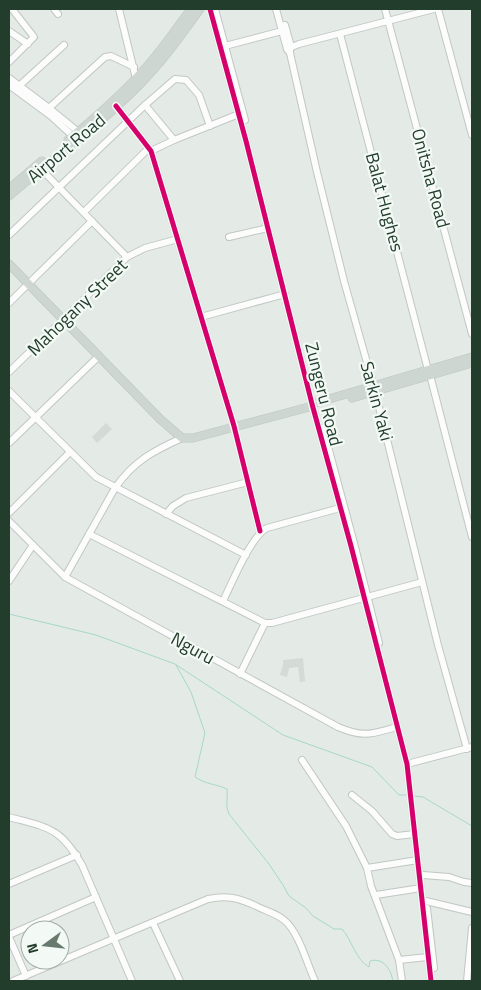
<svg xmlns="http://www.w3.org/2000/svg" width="481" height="990" viewBox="0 0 481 990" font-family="'Titillium Web',sans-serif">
<rect width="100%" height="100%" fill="#e4eae5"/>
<g fill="#d3dbd4">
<path d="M106 423 112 429 97 443 92 437Z"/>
<path d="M303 658 305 681 300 682 298 667 289 668 287 677 280 675 283 665V660Z"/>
</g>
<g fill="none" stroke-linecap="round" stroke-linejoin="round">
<g stroke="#a6d8cc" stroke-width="1">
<path d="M9 614 96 635 175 664 283 735 372 767 399 795H407"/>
<path d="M176 665 191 692 205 733 195 777C205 784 216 784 227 789 228 798 225 805 229 814L269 864 283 885 289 896 306 908 313 916 334 929H342C352 940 355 959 369 967L370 961C384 957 391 970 393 981"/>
<path d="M414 796 423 797 472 826"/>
</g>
<defs>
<g id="minor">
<path d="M54 9 58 14"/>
<path d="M119 9 136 79"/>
<path d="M210 9 246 141 312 404 351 546 407 764 431 981"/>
<path d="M215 9 245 120"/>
<path d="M276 9 287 49 290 53 317 172 344 281 375 391 438 645 467 749"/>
<path d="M385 9 472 334"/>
<path d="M438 9 472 135"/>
<path d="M285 25 290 43V52"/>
<path d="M9 31 28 44"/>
<path d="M340 34 428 370"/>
<path d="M225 46 282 31"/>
<path d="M287 49 299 44 434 9"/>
<path d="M9 62 34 37 12 9"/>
<path d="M9 78 49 108 81 134"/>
<path d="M9 85 51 116 76 139"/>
<path d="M19 86 64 45"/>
<path d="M145 105 174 140"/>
<path d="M116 106 151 151 234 426 260 531"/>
<path d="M49 108 105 57 111 56 134 67"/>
<path d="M151 151 174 140 239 114"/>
<path d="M41 169 127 257"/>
<path d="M84 212 149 148"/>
<path d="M9 235 145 105 175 79 186 80 199 95 210 126"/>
<path d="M229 237 268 228"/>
<path d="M9 303 92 221"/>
<path d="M201 317 285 294"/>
<path d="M9 372 127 257 145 248 178 239"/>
<path d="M430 375 472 537"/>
<path d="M9 391 96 477 246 555"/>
<path d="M323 428 354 543 379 643"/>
<path d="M9 443 99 356"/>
<path d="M9 513 70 452"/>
<path d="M166 514 173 506 186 498 248 482"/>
<path d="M9 521 65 577 338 727C364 738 371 734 397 727"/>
<path d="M89 534 265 623H272L422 582"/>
<path d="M65 577 115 488C134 461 153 451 182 438"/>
<path d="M9 581 33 545"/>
<path d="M223 601C232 583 251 536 267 528L340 508"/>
<path d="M240 674 265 623"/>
<path d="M302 760 346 826 367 868 371 886 399 960 402 981"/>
<path d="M407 764 472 747"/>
<path d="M352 795 372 811 392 834 397 836 415 834"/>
<path d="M9 817C49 828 60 827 82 865L132 981"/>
<path d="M367 868 418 860"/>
<path d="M423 875 449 877 464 882 472 883"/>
<path d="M9 884 77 855"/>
<path d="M376 895 421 888"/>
<path d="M426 901 472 912"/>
<path d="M427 908 434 968"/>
<path d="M153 923 180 981"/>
<path d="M9 935 96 897"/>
<path d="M9 937 26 976"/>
<path d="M399 960 428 957"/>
<path d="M13 981 208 899C227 895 239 898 256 906 265 911 276 913 284 920 299 932 307 964 315 981"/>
<path d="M467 981 472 928"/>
</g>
<g id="major">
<path d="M68 140C94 119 119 97 142 72 160 53 175 30 191 9"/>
<path d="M9 189 42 161"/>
<path d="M9 196C52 159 100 125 140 84 163 61 181 35 200 9"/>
<path d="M9 264 160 419 182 438H193L309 407 312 404 472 357"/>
<path d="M352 398 472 363"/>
</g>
</defs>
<use href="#minor" stroke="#c1c7c2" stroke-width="8"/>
<use href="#major" stroke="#bdc6bf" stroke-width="9"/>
<use href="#minor" stroke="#fbfcfb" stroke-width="6"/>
<use href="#major" stroke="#ced6d1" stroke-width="8"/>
<defs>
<g id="cycleway">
<path d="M210 9 246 141 312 404 351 546 407 764 431 981"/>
<path d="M116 106 151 151 234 426 260 531"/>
</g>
</defs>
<use href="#cycleway" stroke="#f3f9f4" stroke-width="8"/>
<use href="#cycleway" stroke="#d6006c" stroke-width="5"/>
</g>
<g text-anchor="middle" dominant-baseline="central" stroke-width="4.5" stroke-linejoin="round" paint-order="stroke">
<g font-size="18" fill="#233d2c" stroke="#f3f9f4">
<text transform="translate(66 148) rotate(-40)">Airport Road</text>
<text transform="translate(431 178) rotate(75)">Onitsha Road</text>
<text transform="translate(385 202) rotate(75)">Balat Hughes</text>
<text transform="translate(77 307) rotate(-44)">Mahogany Street</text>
<text transform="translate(324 394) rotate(76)">Zungeru Road</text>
<text transform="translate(377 401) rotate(75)">Sarkin Yaki</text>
<text transform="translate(193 648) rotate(29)">Nguru</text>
</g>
</g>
<rect width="481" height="990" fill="none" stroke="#233d2c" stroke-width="20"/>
<g transform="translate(45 945) rotate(255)"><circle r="24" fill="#f3f9f4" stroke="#a0aea4"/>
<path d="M0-4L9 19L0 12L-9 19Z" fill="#677a6d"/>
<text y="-8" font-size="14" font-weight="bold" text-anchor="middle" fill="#233d2c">N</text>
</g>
</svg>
